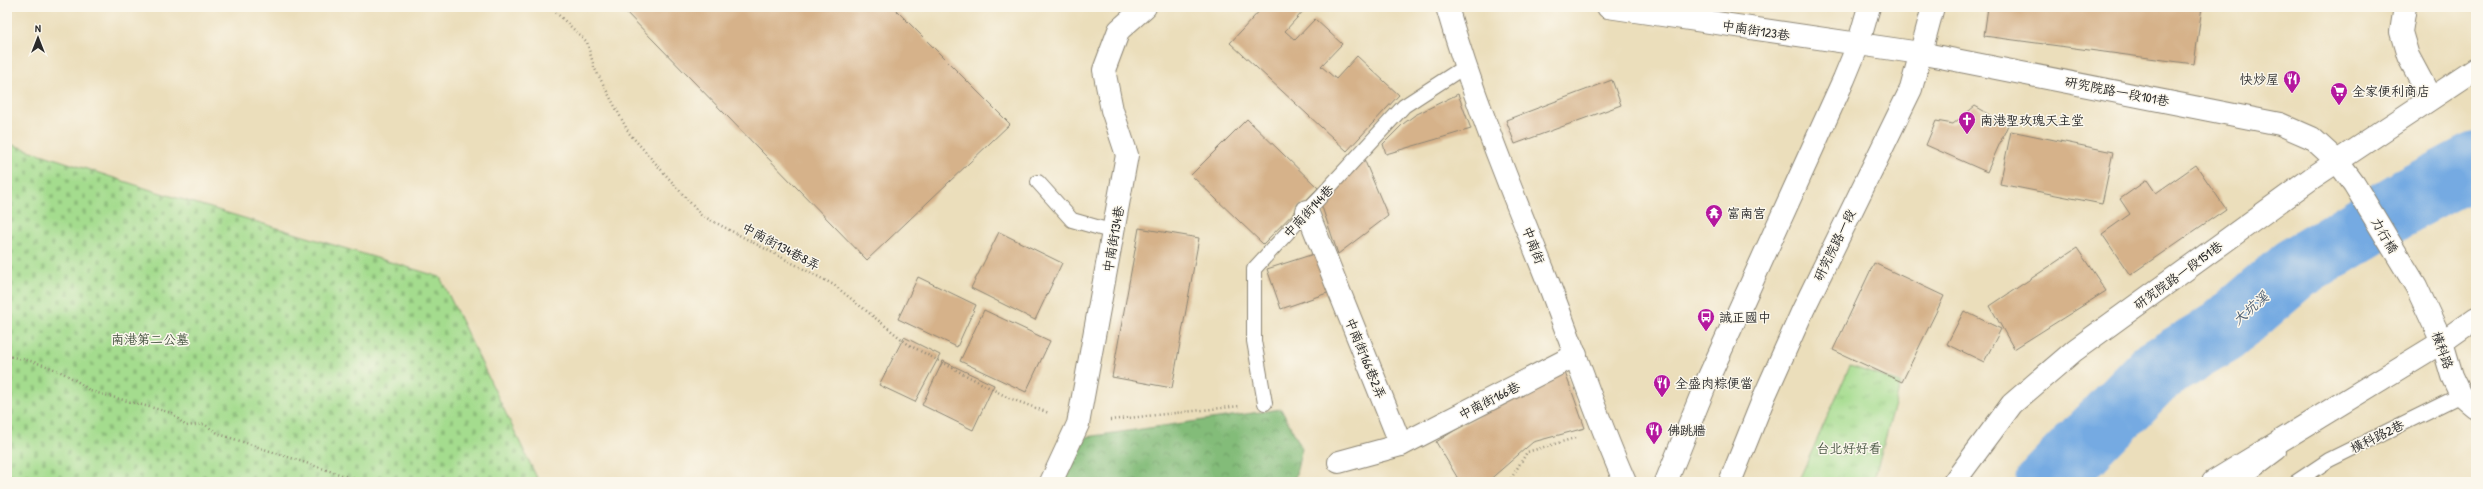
<svg xmlns="http://www.w3.org/2000/svg" width="2483" height="489" viewBox="0 0 2483 489" font-family="'Patrick Hand','LXGW WenKai TC',sans-serif">
<defs>
<pattern id="grass-tufts" width="24" height="20" patternUnits="userSpaceOnUse"><rect width="24" height="20" fill="#a4dc8e"/><path d="M3 7l-1-3M5 7V3M7 7l1-3M15 17l-1-3M17 17v-4M19 17l1-3" fill="none" stroke="#8dbd7b"/></pattern>
<pattern id="forest-crowns" width="20" height="18" patternUnits="userSpaceOnUse"><rect width="20" height="18" fill="#83bc79"/><path d="M2 6a3 3 0 1 1 6 0M12 15a3 3 0 1 1 6 0" fill="none" stroke="#6b9963"/></pattern>
<pattern id="cemetery-stones" width="16" height="16" patternUnits="userSpaceOnUse"><rect width="16" height="16" fill="#a4dc8e"/><path d="M2 7V4a2 2 0 0 1 4 0v3zM10 15v-3a2 2 0 0 1 4 0v3z" fill="#8dbd7b"/></pattern>
</defs>
<rect width="100%" height="100%" fill="#fbf7ec"/>
<filter id="ink" filterUnits="userSpaceOnUse"><feTurbulence type="fractalNoise" baseFrequency=".025" numOctaves="2"/><feDisplacementMap in="SourceGraphic" scale="8" xChannelSelector="R" yChannelSelector="G"/><feConvolveMatrix kernelMatrix="1 2 1 2 8 2 1 2 1" color-interpolation-filters="sRGB"/></filter>
<filter id="wash" filterUnits="userSpaceOnUse"><feTurbulence type="fractalNoise" baseFrequency=".012" numOctaves="4" result="noise"/><feDisplacementMap in="SourceGraphic" scale="16" xChannelSelector="R" yChannelSelector="G"/><feGaussianBlur stdDeviation="0.9" result="paint"/><feColorMatrix in="noise" values="0 0 0 0 0 0 0 0 0 0 0 0 0 0 0 0 0 1.4 0 .05"/><feComposite in="paint" operator="in"/></filter>
<g filter="url(#wash)">
<rect width="100%" height="100%" fill="#ebdebb"/>
<path fill="url(#grass-tufts)" stroke="#68845c" d="M1850 366 1901 383 1873 482H1798Z"/>
<path fill="url(#forest-crowns)" stroke="#577452" d="M1281 409 1302 448 1294 482H1063L1086 437Z"/>
<path fill="url(#cemetery-stones)" stroke="#68845c" d="M7 143 151 190 440 277 539 482H7Z"/>
<g fill="none" stroke-linecap="round" stroke-linejoin="round">
<path stroke="#74aae2" stroke-width="64" d="M2048 482 2154 373 2222 332 2295 269 2410 199 2476 164"/>
</g>
<g id="blocks">
<g fill="#d6b28a">
<path d="M621 7H893L1010 124 867 260Z"/>
<path d="M1263 7H1307L1285 31 1295 40 1315 19 1342 44 1321 66 1336 79 1357 56 1399 95 1347 151 1230 43Z"/>
<path d="M1988 7H2202L2194 64 1984 36Z"/>
<path d="M1612 80 1621 105 1515 144 1506 120Z"/>
<path d="M1458 94 1471 129 1386 154 1383 144 1403 124 1415 115Z"/>
<path d="M1975 106 2008 125 1987 172 1926 145 1936 121 1953 124Z"/>
<path d="M1247 119 1318 188 1263 244 1191 175Z"/>
<path d="M2011 131 2113 152 2102 204 2000 184Z"/>
<path d="M1364 159 1388 216 1338 254 1320 201Z"/>
<path d="M2196 165 2226 209 2130 275 2102 234 2130 214 2120 199 2147 180 2156 193Z"/>
<path d="M1139 228 1199 238 1172 388 1112 377Z"/>
<path d="M999 232 1062 263 1035 320 971 288Z"/>
<path d="M2077 248 2106 291 2014 349 1990 306Z"/>
<path d="M1320 252 1333 291 1281 309 1267 269Z"/>
<path d="M1874 263 1944 296 1902 382 1833 350Z"/>
<path d="M918 277 976 305 957 347 898 319Z"/>
<path d="M984 310 1050 341 1026 392 960 361Z"/>
<path d="M1964 311 2001 329 1984 362 1947 344Z"/>
<path d="M904 337 940 355 915 402 879 385Z"/>
<path d="M943 361 994 385 973 430 922 405Z"/>
<path d="M1562 364 1585 428 1533 442 1487 482H1460L1436 442Z"/>
</g>
</g>
</g>
<g filter="url(#ink)">
<use href="#blocks" fill-opacity="0" stroke="#8b8473" stroke-width="1"/>
<g fill="none" stroke-linecap="round" stroke-linejoin="round">
<defs>
<g id="lane">
<path d="M1038 182 1072 220 1114 232"/>
<path d="M1265 403 1254 341V269L1404 106 1464 67"/>
<path d="M2239 482 2279 452"/>
<path d="M2296 482 2329 460 2461 395"/>
</g>
<g id="street">
<path d="M1447 7C1474 101 1512 191 1548 282 1574 349 1596 417 1625 482"/>
<path d="M1608 7 1920 53 2280 124 2312 138 2337 161 2354 184 2416 286 2442 342 2452 376 2461 395 2476 408"/>
<path d="M2405 7 2401 32 2408 56 2430 97"/>
<path d="M1307 211 1401 445 1339 462"/>
<path d="M1401 445 1576 355"/>
<path d="M1051 482 1078 424 1127 155 1112 110 1104 70 1119 30 1145 7"/>
<path d="M1954 482 2012 404 2075 350 2312 178 2476 69"/>
<path d="M2213 482 2442 342 2476 318"/>
</g>
<g id="secondary">
<path d="M1666 482 1707 381 1844 79 1858 45 1869 7"/>
<path d="M1730 482 1765 395 1803 310 1911 89 1933 7"/>
</g>
</defs>
<use href="#lane" stroke="#8b8473" stroke-width="16"/>
<use href="#street" stroke="#8b8473" stroke-width="24"/>
<use href="#secondary" stroke="#8b8473" stroke-width="24"/>
<g stroke="#8b8473" stroke-width="2.5" stroke-dasharray="1 3" stroke-linecap="butt">
<path d="M550 7 587 42 594 67 629 133 701 215 834 285 909 345 1009 398 1049 413"/>
<path d="M7 356C37 361 67 371 90 391L172 413 186 426 204 424 219 434 363 482"/>
<path d="M1110 420 1240 406"/>
<path d="M1509 482 1527 452 1575 438"/>
</g>
<use href="#lane" stroke="#fff" stroke-width="14"/>
<use href="#street" stroke="#fff" stroke-width="22"/>
<use href="#secondary" stroke="#fff" stroke-width="22"/>
</g>
</g>
<defs>
<symbol id="restaurant-pin" viewBox="-11 -11 22 30"><path d="M0 17L-7.5 6A9.5 9.5 0 1 1 7.5 6Z" fill="#b5179e" stroke="#fbf7ec"/><path d="M-5-6h1v4h1v-4h1v4h1v-4h1v5L-1.5 .5V6h-2V.5L-5-1ZM5-6V6H3V1.5H1.5Q1.5-4 5-6Z" fill="#fff"/></symbol>
<symbol id="supermarket-pin" viewBox="-11 -11 22 30"><path d="M0 17L-7.5 6A9.5 9.5 0 1 1 7.5 6Z" fill="#b5179e" stroke="#fbf7ec"/><path d="M-6-5.5h2.5l.6 2H6L4.5 2H-2.5L-4.4-4H-6ZM-1.5 3.2a1.3 1.3 0 1 0 .1 0ZM3 3.2a1.3 1.3 0 1 0 .1 0Z" fill="#fff"/></symbol>
<symbol id="church-pin" viewBox="-11 -11 22 30"><path d="M0 17L-7.5 6A9.5 9.5 0 1 1 7.5 6Z" fill="#b5179e" stroke="#fbf7ec"/><path d="M-1.2-6h2.4v3.5h3.3v2.4h-3.3V6h-2.4V-.1h-3.3v-2.4h3.3Z" fill="#fff"/></symbol>
<symbol id="temple-pin" viewBox="-11 -11 22 30"><path d="M0 17L-7.5 6A9.5 9.5 0 1 1 7.5 6Z" fill="#b5179e" stroke="#fbf7ec"/><path d="M0-6L5-2H3V0L6.5 2.5H4V6H1.5V3h-3V6H-4V2.5H-6.5L-3 0V-2H-5Z" fill="#fff"/></symbol>
<symbol id="bus-pin" viewBox="-11 -11 22 30"><path d="M0 17L-7.5 6A9.5 9.5 0 1 1 7.5 6Z" fill="#b5179e" stroke="#fbf7ec"/><path d="M-5-6H5V4H4V6H2V4H-2V6H-4V4H-5ZM-3.5-4V0h7V-4ZM-3.5 1.2v1.5H-2V1.2ZM2 1.2v1.5H3.5V1.2Z" fill="#fff"/></symbol>
</defs>
<g fill-rule="evenodd">
<use href="#restaurant-pin" x="2282" y="69" width="20" height="27"/>
<use href="#supermarket-pin" x="2329" y="81" width="20" height="27"/>
<use href="#church-pin" x="1957" y="110" width="20" height="27"/>
<use href="#temple-pin" x="1704" y="203" width="20" height="27"/>
<use href="#bus-pin" x="1696" y="307" width="20" height="27"/>
<use href="#restaurant-pin" x="1652" y="373" width="20" height="27"/>
<use href="#restaurant-pin" x="1644" y="420" width="20" height="27"/>
</g>
<g text-anchor="middle" dominant-baseline="central" stroke-width="3" stroke-linejoin="round" paint-order="stroke">
<g font-size="13" fill="#2b2b2b" stroke="#fbf7ec">
<text transform="translate(1756 30) rotate(9)">中南街123巷</text>
<text transform="translate(2117 91) rotate(11)">研究院路一段101巷</text>
<text transform="translate(1308 211) rotate(-47)">中南街144巷</text>
<text transform="translate(2385 235) rotate(59)">力行橋</text>
<text transform="translate(1113 239) rotate(-80)">中南街134巷</text>
<text transform="translate(1534 245) rotate(69)">中南街</text>
<text transform="translate(1834 245) rotate(-64)">研究院路一段</text>
<text transform="translate(781 246) rotate(28)">中南街134巷8弄</text>
<text transform="translate(2178 275) rotate(-36)">研究院路一段151巷</text>
<text transform="translate(2443 350) rotate(70)">橫科路</text>
<text transform="translate(1366 358) rotate(68)">中南街166巷2弄</text>
<text transform="translate(1489 400) rotate(-27)">中南街166巷</text>
<text transform="translate(2377 436) rotate(-26)">橫科路2巷</text>
</g>
<g font-size="13" fill="#2b2b2b" stroke="#fbf7ec" text-anchor="start">
<text x="2279" y="79" text-anchor="end">快炒屋</text>
<text x="2352" y="91">全家便利商店</text>
<text x="1980" y="120">南港聖玫瑰天主堂</text>
<text x="1727" y="213">富南宮</text>
<text x="1719" y="317">誠正國中</text>
<text x="1675" y="383">全盛肉粽便當</text>
<text x="1667" y="430">佛跳牆</text>
</g>
<g font-size="13" fill="#495744" stroke="#fbf7ec">
<text x="150" y="339">南港第二公墓</text>
<text x="1849" y="448">台北好好看</text>
</g>
<g font-size="14" font-style="italic" fill="#45576b" stroke="#fbf7ec">
<text transform="translate(2250 308) rotate(-41)">大坑溪</text>
</g>
</g>
<rect width="2483" height="489" fill="none" stroke="#fbf7ec" stroke-width="24"/>
<g transform="translate(38 38)" stroke="#fbf7ec" stroke-width="3" paint-order="stroke">
<path d="M0-3L7 15L0 10L-7 15Z" fill="#2b2b2b"/>
<text y="-6" font-size="11" font-weight="bold" text-anchor="middle" fill="#2b2b2b">N</text>
</g>
</svg>
